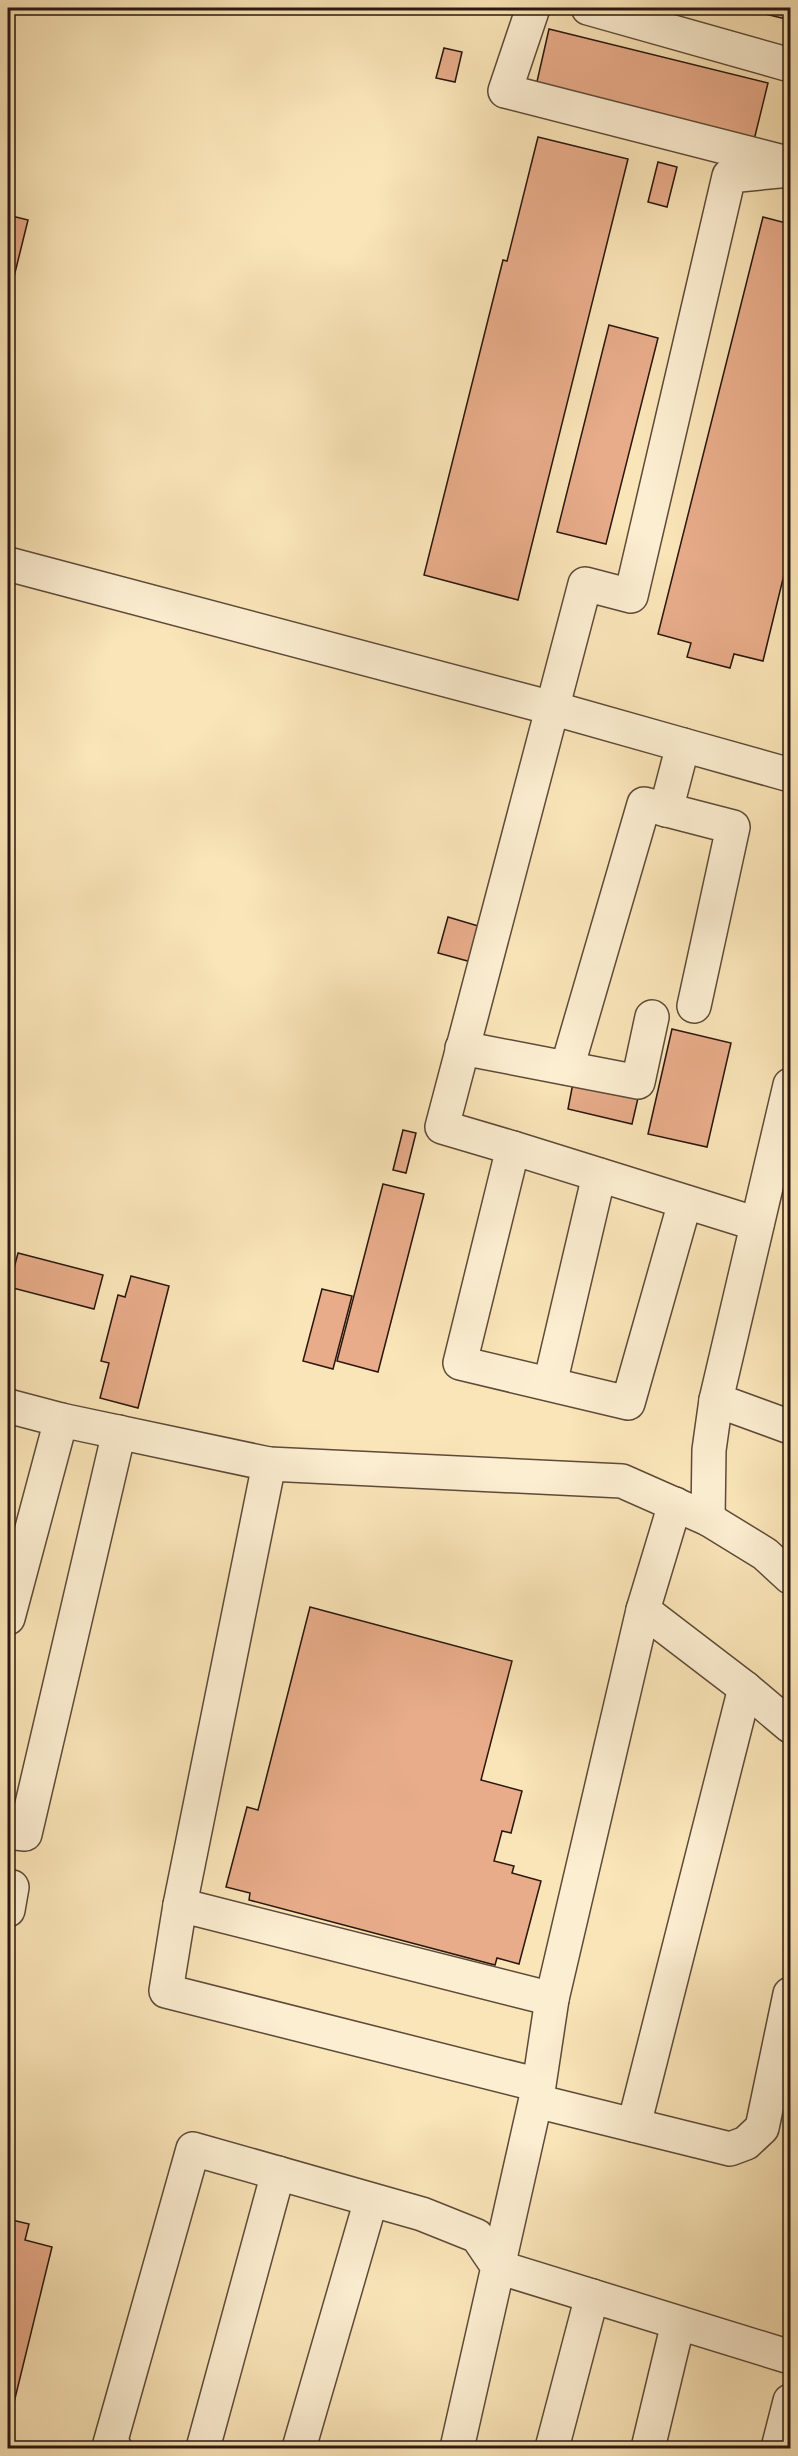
<svg xmlns="http://www.w3.org/2000/svg" width="798" height="2456" viewBox="0 0 798 2456" font-family="'Sorts Mill Goudy',serif">
<rect width="100%" height="100%" fill="#fae5b8"/>
<filter id="stains"><feTurbulence type="fractalNoise" baseFrequency=".00333" numOctaves="4"/><feColorMatrix values="0 0 0 0 .2 0 0 0 0 .09 0 0 0 0 .02 0 0 0 .5 -.17"/></filter>
<radialGradient id="worn" r=".72"><stop offset=".6" stop-color="#630" stop-opacity="0"/><stop offset="1" stop-color="#630" stop-opacity=".3"/></radialGradient>
<g fill="#e8ac8a" stroke="#29160e" stroke-width="1.5">
<path d="M740 8H790V20Z"/>
<path d="M549 29 768 83 754 140 536 86Z"/>
<path d="M444 48 462 52 455 82 436 78Z"/>
<path d="M538 137 628 159 518 600 424 575 503 260 507 261Z"/>
<path d="M658 162 677 167 667 207 648 202Z"/>
<path d="M8 215 28 220 8 301Z"/>
<path d="M763 217 790 224V550L763 661 734 654 730 668 687 657 691 643 658 634Z"/>
<path d="M609 325 658 338 606 544 557 532Z"/>
<path d="M448 917 485 928 475 963 438 953Z"/>
<path d="M672 1029 731 1043 707 1147 648 1134Z"/>
<path d="M573 1083 638 1098 632 1124 568 1109Z"/>
<path d="M403 1130 416 1133 406 1173 393 1170Z"/>
<path d="M383 1184 424 1194 378 1372 337 1361Z"/>
<path d="M18 1253 103 1275 94 1309 9 1287Z"/>
<path d="M131 1276 169 1286 138 1408 100 1398 109 1363 101 1361 118 1295 125 1297Z"/>
<path d="M322 1289 352 1296 333 1369 303 1361Z"/>
<path d="M310 1607 512 1661 481 1780 522 1791 511 1833 502 1831 494 1861 514 1866 512 1873 541 1881 519 1964 497 1958 495 1965 249 1900 250 1893 226 1887 247 1807 258 1810Z"/>
<path d="M8 2219 29 2224 25 2240 52 2247 8 2427Z"/>
</g>
<g fill="none" stroke-linecap="round" stroke-linejoin="round">
<defs>
<g id="minor">
<path d="M533 8 505 91 783 162"/>
<path d="M588 8 790 65"/>
<path d="M8 564 552 708 683 745"/>
<path d="M666 810 683 745 790 775"/>
<path d="M462 1048 638 1082 652 1017"/>
<path d="M567 1068 644 804 733 827 694 1006"/>
<path d="M513 1148 442 1127 585 584 631 596 729 176 790 170"/>
<path d="M685 1202 628 1403 460 1363 513 1148 757 1224"/>
<path d="M550 1384 599 1175"/>
<path d="M716 1400 790 1427"/>
<path d="M8 1406 61 1420 269 1464 622 1481 708 1519 765 1554 790 1577"/>
<path d="M708 1519 709 1450 716 1400 790 1085"/>
<path d="M643 1610 675 1504"/>
<path d="M8 1618 61 1420"/>
<path d="M8 1832 25 1834 119 1432"/>
<path d="M8 1886 12 1887 8 1910"/>
<path d="M180 1905 269 1464"/>
<path d="M552 1999 643 1610 745 1688 790 1726"/>
<path d="M539 2085 166 1991 180 1905 552 1999 539 2085 498 2267 790 2357"/>
<path d="M536 2101 730 2149 746 2143 762 2128 790 1994"/>
<path d="M634 2125 745 1688"/>
<path d="M115 2448 109 2447 193 2149 422 2214 477 2236 498 2267 457 2448"/>
<path d="M203 2448 278 2173"/>
<path d="M299 2448 371 2200"/>
<path d="M552 2448 592 2296"/>
<path d="M648 2448 678 2323"/>
<path d="M778 2448 790 2401"/>
</g>
</defs>
<use href="#minor" stroke="#5d4a38" stroke-width="36"/>
<use href="#minor" stroke="#fceed1" stroke-width="33"/>
</g>
<rect width="798" height="2456" fill="none" stroke="#fae5b8" stroke-width="30"/>
<rect x="9" y="9" width="780" height="2438" fill="none" stroke="#29160e" stroke-width="3"/>
<rect x="15" y="15" width="768" height="2426" fill="none" stroke="#29160e" stroke-width="1.5"/>
<rect width="100%" height="100%" filter="url(#stains)"/>
<rect width="100%" height="100%" fill="url(#worn)"/>
</svg>
